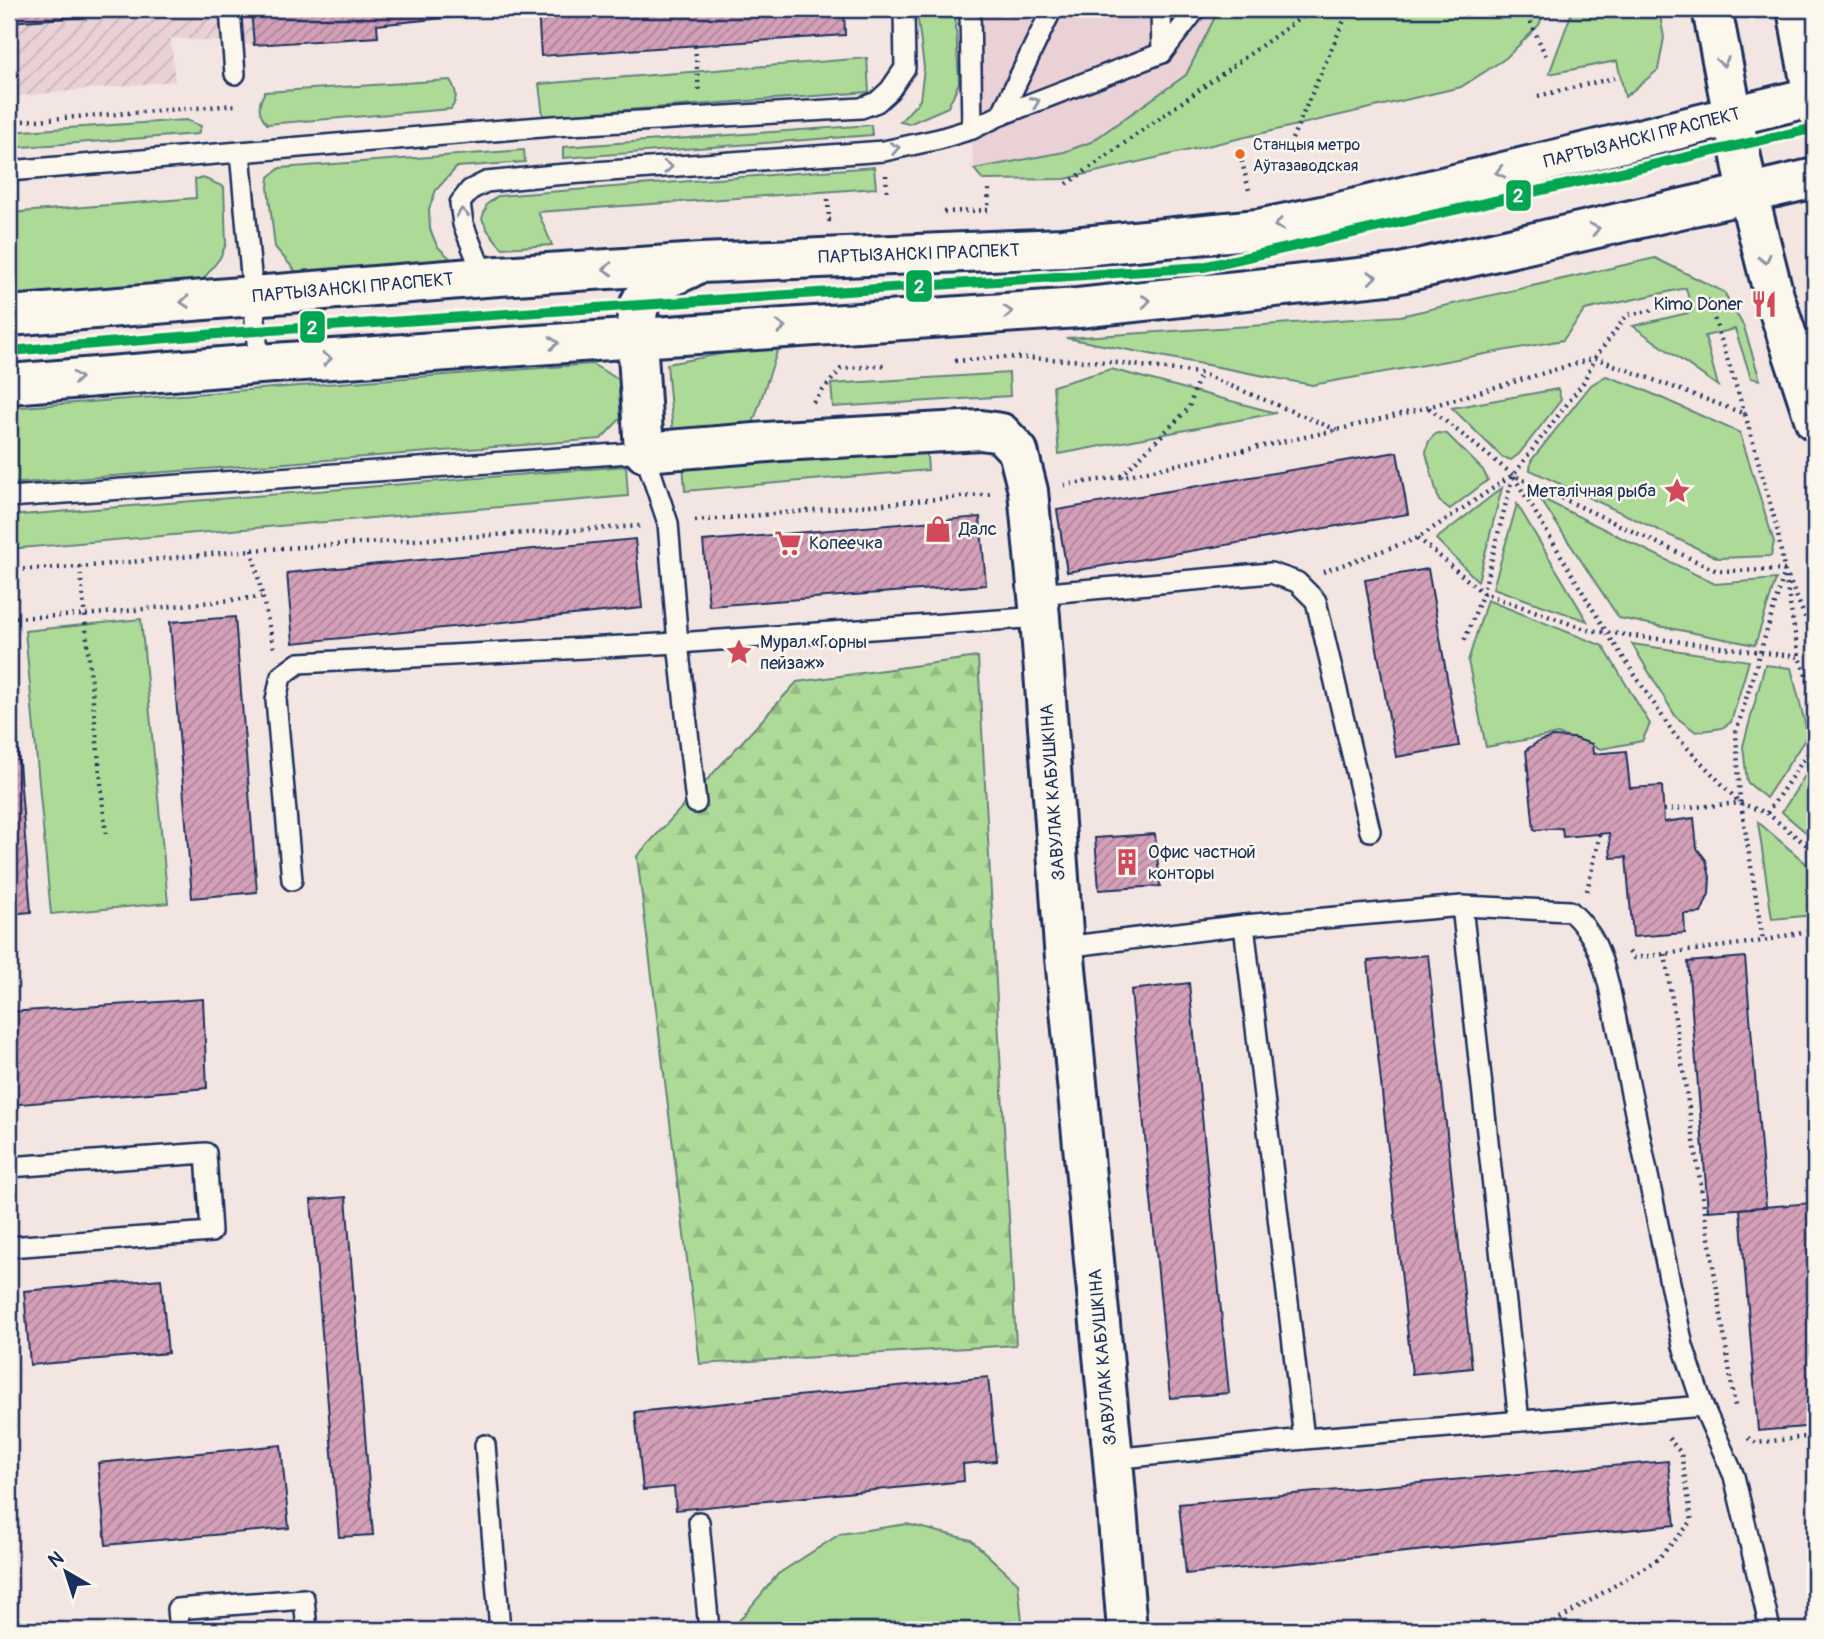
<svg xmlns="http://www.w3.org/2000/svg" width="1824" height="1639" viewBox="0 0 1824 1639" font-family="Pangolin,sans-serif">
<defs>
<pattern id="industrial-furrows" width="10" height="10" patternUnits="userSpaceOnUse" patternTransform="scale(1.75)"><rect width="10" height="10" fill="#ead1d5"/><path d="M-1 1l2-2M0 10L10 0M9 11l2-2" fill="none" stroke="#c8b4b9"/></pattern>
<pattern id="forest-firs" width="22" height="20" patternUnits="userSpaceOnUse" patternTransform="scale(1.75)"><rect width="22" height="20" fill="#aeda98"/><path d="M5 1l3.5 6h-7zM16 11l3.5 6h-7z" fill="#95bb85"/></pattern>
<pattern id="building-hatch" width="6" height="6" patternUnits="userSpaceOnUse" patternTransform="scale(1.75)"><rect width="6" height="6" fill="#d4a0b8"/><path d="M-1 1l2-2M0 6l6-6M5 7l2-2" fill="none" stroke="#ab8399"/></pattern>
</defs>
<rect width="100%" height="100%" fill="#f3e6e2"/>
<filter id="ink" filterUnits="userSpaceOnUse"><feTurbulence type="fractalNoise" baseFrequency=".0143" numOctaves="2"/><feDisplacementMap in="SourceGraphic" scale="14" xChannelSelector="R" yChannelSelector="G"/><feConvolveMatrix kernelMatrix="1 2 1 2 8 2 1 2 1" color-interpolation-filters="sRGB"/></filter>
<g filter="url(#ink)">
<path fill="#ead1d5" d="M960 9H1219L1186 75 1091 142 1064 152 974 169Z"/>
<path fill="url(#industrial-furrows)" d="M9 9H501V12L378 25V37L254 45 171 38 175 81 9 97Z"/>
<g fill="#aeda98" stroke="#64847b" stroke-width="2">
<path d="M887 9H955L959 83 948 107 909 124 900 122 920 100 924 68 917 12 887 13Z"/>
<path d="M1219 9H1546L1539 25 1506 58 1461 87 1065 179 983 180 974 169 1064 152 1091 142 1186 75Z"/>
<path d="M1573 9H1659L1664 38 1658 70 1625 97 1617 61 1549 74Z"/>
<path d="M867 58 869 92 543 116 539 84Z"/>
<path d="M450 80C457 91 458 98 451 109L267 124C258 113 257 105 265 92Z"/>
<path d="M186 120 201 126 198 134 9 148V132Z"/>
<path d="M871 125 872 135 563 158V147Z"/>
<path d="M524 150 525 162 457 167 436 190 429 209 430 229 437 246 455 263 297 273 275 247 268 188 269 177 280 168Z"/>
<path d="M874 167 876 188 538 212 552 245 502 248 488 231 482 219 487 204 498 196Z"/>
<path d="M203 178 224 187 226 244 220 258 201 282 9 296V213L196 198 195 179Z"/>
<path d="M1655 258 1724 292 1744 327 1760 380 1751 378 1735 329 1705 336 1718 386 1633 326 1692 312 1686 288 1585 310 1563 340 1312 385 1066 338 1400 316Z"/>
<path d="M780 343 752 426 673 433 667 364Z"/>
<path d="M592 364 621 381 624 415 601 439 9 484V408Z"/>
<path d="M1111 369 1276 413 1059 454 1053 386Z"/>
<path d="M1009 373 1010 396 833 407 831 384Z"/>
<path d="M1606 376 1637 387 1740 433 1774 542 1771 556 1718 558 1530 470 1531 461 1591 385Z"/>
<path d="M1558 389 1561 400 1519 454 1511 460 1502 457 1452 408Z"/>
<path d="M1437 433 1447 434 1483 470 1488 480 1450 509 1439 501 1426 453C1427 443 1429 439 1437 433Z"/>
<path d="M926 442 928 470 685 491 683 463Z"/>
<path d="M626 466 628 496 9 549V516Z"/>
<path d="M1502 488 1478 581 1436 539Z"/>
<path d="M1539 497 1715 584 1776 579 1755 645 1619 618Z"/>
<path d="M1517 504 1587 621 1493 588Z"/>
<path d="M1487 600 1603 646 1650 724 1642 741 1601 749 1558 734 1486 747 1468 661Z"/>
<path d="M141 619 168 903 51 914 25 631Z"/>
<path d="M1632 644 1749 661 1731 722 1722 728 1696 732 1676 717Z"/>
<path d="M1765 665 1791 668 1808 735 1766 798 1747 782 1743 746Z"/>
<path d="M1815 760V840L1782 812Z"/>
<path d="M1758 822 1815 871V915L1772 919Z"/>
<path d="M907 1524 971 1540 1018 1583 1023 1630H735L734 1627 778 1574 840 1534Z"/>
</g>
<path fill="url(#forest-firs)" stroke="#64847b" stroke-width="2" d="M978 657 1016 1345 700 1364 637 856 797 682Z"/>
<g fill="url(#building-hatch)" stroke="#1b2f5e" stroke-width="2">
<path d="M9 9H196L9 22Z"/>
<path d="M251 9H501V12L377 25 378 37 254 45Z"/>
<path d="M538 9H844L845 35 541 56Z"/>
<path d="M1397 452 1408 514 1067 572 1057 510Z"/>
<path d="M980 517 986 585 709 606 703 541Z"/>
<path d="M635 539 642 608 293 643 287 573Z"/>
<path d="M1428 569 1459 746 1396 757 1365 580Z"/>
<path d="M235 617 257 892 192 898 170 622Z"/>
<path d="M9 638 31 912 9 914Z"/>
<path d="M1552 737 1574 738 1592 744 1593 754 1626 751 1630 788 1662 786 1664 822 1694 818 1697 848 1706 860 1710 877 1709 894 1701 913 1684 914 1685 933 1633 937 1626 857 1611 858 1609 833 1563 837 1562 828 1534 830 1526 750 1538 742Z"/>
<path d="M1155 834 1160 886 1099 890 1095 838Z"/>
<path d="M1428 955 1472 1368 1412 1374 1368 961Z"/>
<path d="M1745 957 1766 1207 1708 1211 1688 962Z"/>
<path d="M1189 983 1229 1393 1170 1398 1131 990Z"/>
<path d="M203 999 207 1088 9 1105V1012Z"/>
<path d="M346 1197 373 1535 339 1537 311 1200Z"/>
<path d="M1811 1203 1815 1253V1426L1758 1431 1740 1209Z"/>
<path d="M161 1279 168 1353 30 1365 24 1291Z"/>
<path d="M988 1377 996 1461 963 1464 964 1481 676 1510 674 1487 643 1490 635 1412Z"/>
<path d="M281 1445 289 1528 106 1545 98 1463Z"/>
<path d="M1668 1461 1675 1525 1186 1574 1179 1504Z"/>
<path d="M302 1625V1630H234Z"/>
</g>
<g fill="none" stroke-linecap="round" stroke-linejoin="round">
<defs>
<g id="lane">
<path d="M230 9 235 74"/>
<path d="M970 9 972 129"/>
<path d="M1161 9 1162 53"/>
<path d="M1001 115 1052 9"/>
<path d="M240 152 553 126 861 108 877 102 890 90 905 68 904 9"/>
<path d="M9 171 240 152 259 364"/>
<path d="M484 277 463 224 460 203 470 190 486 182 554 175 884 151 939 139 972 129 1001 115 1162 53 1196 9"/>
<path d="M9 497 644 452 668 523 678 643 696 803"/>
<path d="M1037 594 1271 573 1297 582 1316 601 1370 831"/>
<path d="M292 880 276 700 281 676 299 663 678 643 1040 617"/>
<path d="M1244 925 1304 1439"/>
<path d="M1064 947 1244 925 1462 906 1519 1421"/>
<path d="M9 1167 206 1153 211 1232 9 1247"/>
<path d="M1703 1406 1734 1476 1766 1611 1770 1630"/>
<path d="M485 1445 500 1630"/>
<path d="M1113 1459 1304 1439 1703 1406 1683 1346 1609 986C1601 954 1595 934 1570 911L1462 906"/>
<path d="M699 1522 709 1630"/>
<path d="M179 1630 177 1609 304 1599 307 1630"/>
</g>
<path id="street" d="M637 337 644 452 780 441 981 430 1001 433 1018 451 1028 491 1040 617 1064 947 1113 1459 1127 1630"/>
<g id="primary">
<path d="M1712 9 1748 193 1774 296 1815 421"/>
<path d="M1797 9 1815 108"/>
<path d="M9 316 484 277 701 263 1062 248 1258 229 1336 213 1815 96"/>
<path d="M637 337C633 291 652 285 690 268"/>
<path d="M9 384 259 364 1078 308 1396 274 1815 178"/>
</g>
</defs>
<use href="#lane" stroke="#1b2f5e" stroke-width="24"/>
<use href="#street" stroke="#1b2f5e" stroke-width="44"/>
<use href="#primary" stroke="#1b2f5e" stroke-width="44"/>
<g stroke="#1b2f5e" stroke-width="4.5" stroke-dasharray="2 5" stroke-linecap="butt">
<path d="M1525 9 1547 59"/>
<path d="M695 46 699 91"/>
<path d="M1538 96 1614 78"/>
<path d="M9 122 236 105"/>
<path d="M1292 139 1349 9"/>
<path d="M1240 154 1250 194"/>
<path d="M886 175 887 194"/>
<path d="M1067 184 1313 9"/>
<path d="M828 199 829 220H833"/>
<path d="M944 212 988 210 989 187"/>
<path d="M1708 299 1745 414"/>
<path d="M1686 304 1627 315 1595 358 1583 383 1513 475 1607 633 1674 734 1740 803 1767 813 1815 852"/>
<path d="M955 361 1003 357 1109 362 1200 373 1337 430"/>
<path d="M813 402 841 369 884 365"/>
<path d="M1429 408 1513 475 1717 571 1785 570"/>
<path d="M1121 476 1189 408 1200 373"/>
<path d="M1064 485 1120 477 1337 430 1428 407 1595 358 1745 414 1777 528 1799 657 1815 698"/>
<path d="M695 521 993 494"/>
<path d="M1418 538 1483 593 1588 630 1799 657"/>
<path d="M252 550 274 648"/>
<path d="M80 567 106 835"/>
<path d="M9 570 80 567 252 550 641 526"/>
<path d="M1323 572 1418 538 1513 475 1483 593 1463 644"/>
<path d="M1788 577 1815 640"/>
<path d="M9 618 86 615 261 597"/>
<path d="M1741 804 1763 941"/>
<path d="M1664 810 1740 803 1736 732 1785 571"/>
<path d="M1767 813 1815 743"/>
<path d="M1587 891 1600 834"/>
<path d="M1629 952 1634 958 1763 941 1815 929"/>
<path d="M1665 954 1735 1406"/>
<path d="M1748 1438 1756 1443 1815 1436"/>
<path d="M1542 1630 1658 1559 1692 1521 1681 1453 1666 1435"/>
</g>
<use href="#lane" stroke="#fbf7ec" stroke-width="19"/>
<use href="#street" stroke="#fbf7ec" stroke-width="38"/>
<use href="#primary" stroke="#fbf7ec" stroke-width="38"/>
<defs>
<path id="metro-1" d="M9 351 241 332 1203 267 1815 128"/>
</defs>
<use href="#metro-1" stroke="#fbf7ec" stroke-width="16"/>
<use href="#metro-1" stroke="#00a651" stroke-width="10"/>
</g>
<defs><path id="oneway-chevron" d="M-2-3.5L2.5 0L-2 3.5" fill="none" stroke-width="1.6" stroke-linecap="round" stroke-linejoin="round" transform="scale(1.75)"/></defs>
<g stroke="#8b93a5">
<use href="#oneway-chevron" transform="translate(1723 62) rotate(79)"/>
<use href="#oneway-chevron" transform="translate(1035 102) rotate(-21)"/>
<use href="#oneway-chevron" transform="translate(895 148) rotate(-11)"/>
<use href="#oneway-chevron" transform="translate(668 167) rotate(-4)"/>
<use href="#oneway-chevron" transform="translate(1500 172) rotate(166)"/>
<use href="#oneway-chevron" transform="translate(462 213) rotate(-96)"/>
<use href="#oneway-chevron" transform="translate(1279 225) rotate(168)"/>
<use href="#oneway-chevron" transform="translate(1595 229) rotate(-13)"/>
<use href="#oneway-chevron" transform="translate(1765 259) rotate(76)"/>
<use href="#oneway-chevron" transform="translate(608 269) rotate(176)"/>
<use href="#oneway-chevron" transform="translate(1372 277) rotate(-6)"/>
<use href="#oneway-chevron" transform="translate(1146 301) rotate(-6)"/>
<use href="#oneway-chevron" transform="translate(185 302) rotate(175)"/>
<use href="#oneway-chevron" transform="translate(1008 312) rotate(-3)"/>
<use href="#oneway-chevron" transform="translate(781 327) rotate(-4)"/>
<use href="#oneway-chevron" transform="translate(554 343) rotate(-4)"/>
<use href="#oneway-chevron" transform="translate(327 359) rotate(-4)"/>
<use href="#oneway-chevron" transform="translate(77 378) rotate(-5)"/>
</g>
</g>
<defs>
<symbol id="restaurant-bare" viewBox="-9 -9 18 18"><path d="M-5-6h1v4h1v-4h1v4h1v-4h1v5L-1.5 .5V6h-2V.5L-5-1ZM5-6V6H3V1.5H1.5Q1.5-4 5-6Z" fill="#d1495b" stroke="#fbf7ec" stroke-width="2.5" paint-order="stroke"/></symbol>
<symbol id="sight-bare" viewBox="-9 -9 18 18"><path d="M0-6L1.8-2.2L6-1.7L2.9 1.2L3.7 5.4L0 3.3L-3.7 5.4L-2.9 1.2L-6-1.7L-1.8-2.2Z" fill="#d1495b" stroke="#fbf7ec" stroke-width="2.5" paint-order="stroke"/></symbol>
<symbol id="shop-bare" viewBox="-9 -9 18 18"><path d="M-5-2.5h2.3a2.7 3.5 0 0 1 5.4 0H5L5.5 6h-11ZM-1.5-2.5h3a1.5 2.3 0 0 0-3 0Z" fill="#d1495b" stroke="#fbf7ec" stroke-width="2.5" paint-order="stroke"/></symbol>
<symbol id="supermarket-bare" viewBox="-9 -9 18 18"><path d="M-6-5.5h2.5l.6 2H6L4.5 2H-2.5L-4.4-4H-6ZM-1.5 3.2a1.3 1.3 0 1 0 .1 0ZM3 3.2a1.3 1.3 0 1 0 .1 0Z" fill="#d1495b" stroke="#fbf7ec" stroke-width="2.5" paint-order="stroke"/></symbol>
<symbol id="building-bare" viewBox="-9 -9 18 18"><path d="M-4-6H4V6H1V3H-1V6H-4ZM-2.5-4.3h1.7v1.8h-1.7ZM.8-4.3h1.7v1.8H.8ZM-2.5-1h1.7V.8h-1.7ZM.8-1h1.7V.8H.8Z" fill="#d1495b" stroke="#fbf7ec" stroke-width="2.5" paint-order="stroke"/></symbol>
</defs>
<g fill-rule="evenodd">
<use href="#restaurant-bare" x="1745" y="285" width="38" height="38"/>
<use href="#sight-bare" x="1658" y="472" width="38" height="38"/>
<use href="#shop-bare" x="919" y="510" width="38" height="38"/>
<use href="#supermarket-bare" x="769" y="524" width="38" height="38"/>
<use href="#sight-bare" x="720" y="633" width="38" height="38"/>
<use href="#building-bare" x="1108" y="843" width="38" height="38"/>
</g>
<circle fill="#f26522" stroke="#fbf7ec" stroke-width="2.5" cx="1240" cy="154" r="6"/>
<g text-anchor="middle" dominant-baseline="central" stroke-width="5" stroke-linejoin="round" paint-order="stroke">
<g font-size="16" fill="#1b2f5e" stroke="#fbf7ec" text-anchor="start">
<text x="1253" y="145">Станцыя метро<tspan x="1253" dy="21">Аўтазаводская</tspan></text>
</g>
<g font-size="18" fill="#1b2f5e" stroke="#fbf7ec">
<text transform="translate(1642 138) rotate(-14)">ПАРТЫЗАНСКІ ПРАСПЕКТ</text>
<text transform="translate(919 254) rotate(-2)">ПАРТЫЗАНСКІ ПРАСПЕКТ</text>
<text transform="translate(353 288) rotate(-5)">ПАРТЫЗАНСКІ ПРАСПЕКТ</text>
<text transform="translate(1053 792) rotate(-94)">ЗАВУЛАК КАБУШКІНА</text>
<text transform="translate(1103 1357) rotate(-95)">ЗАВУЛАК КАБУШКІНА</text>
</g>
<g font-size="18" fill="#1b2f5e" stroke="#fbf7ec" text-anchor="start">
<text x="1743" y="304" text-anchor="end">Kimo Doner</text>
<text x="1656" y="491" text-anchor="end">Металічная рыба</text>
<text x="959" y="529">Далс</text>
<text x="809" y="543">Копеечка</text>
<text x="760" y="642">Мурал «Горны<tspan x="760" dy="21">пейзаж»</tspan></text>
<text x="1148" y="852">Офис частной<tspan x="1148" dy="21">конторы</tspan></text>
</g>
</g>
<g stroke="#fbf7ec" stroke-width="2.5">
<rect x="1505" y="179" width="27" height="33" rx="7" fill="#00a651"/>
<rect x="905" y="269" width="28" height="34" rx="7" fill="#00a651"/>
<rect x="299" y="310" width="27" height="34" rx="7" fill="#00a651"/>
</g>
<g font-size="19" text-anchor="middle" font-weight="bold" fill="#fff">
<text x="1518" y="202">2</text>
<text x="919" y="293">2</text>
<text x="312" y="334">2</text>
</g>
<rect width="1824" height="1639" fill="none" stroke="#fbf7ec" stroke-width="35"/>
<rect x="18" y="18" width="1789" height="1604" fill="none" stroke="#1b2f5e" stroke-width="2.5" filter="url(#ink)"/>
<g transform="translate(66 1572) rotate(321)" stroke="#fbf7ec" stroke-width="5" paint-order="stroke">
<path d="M0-5L12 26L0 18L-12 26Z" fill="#1b2f5e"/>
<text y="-10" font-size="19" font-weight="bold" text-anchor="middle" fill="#1b2f5e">N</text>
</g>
</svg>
